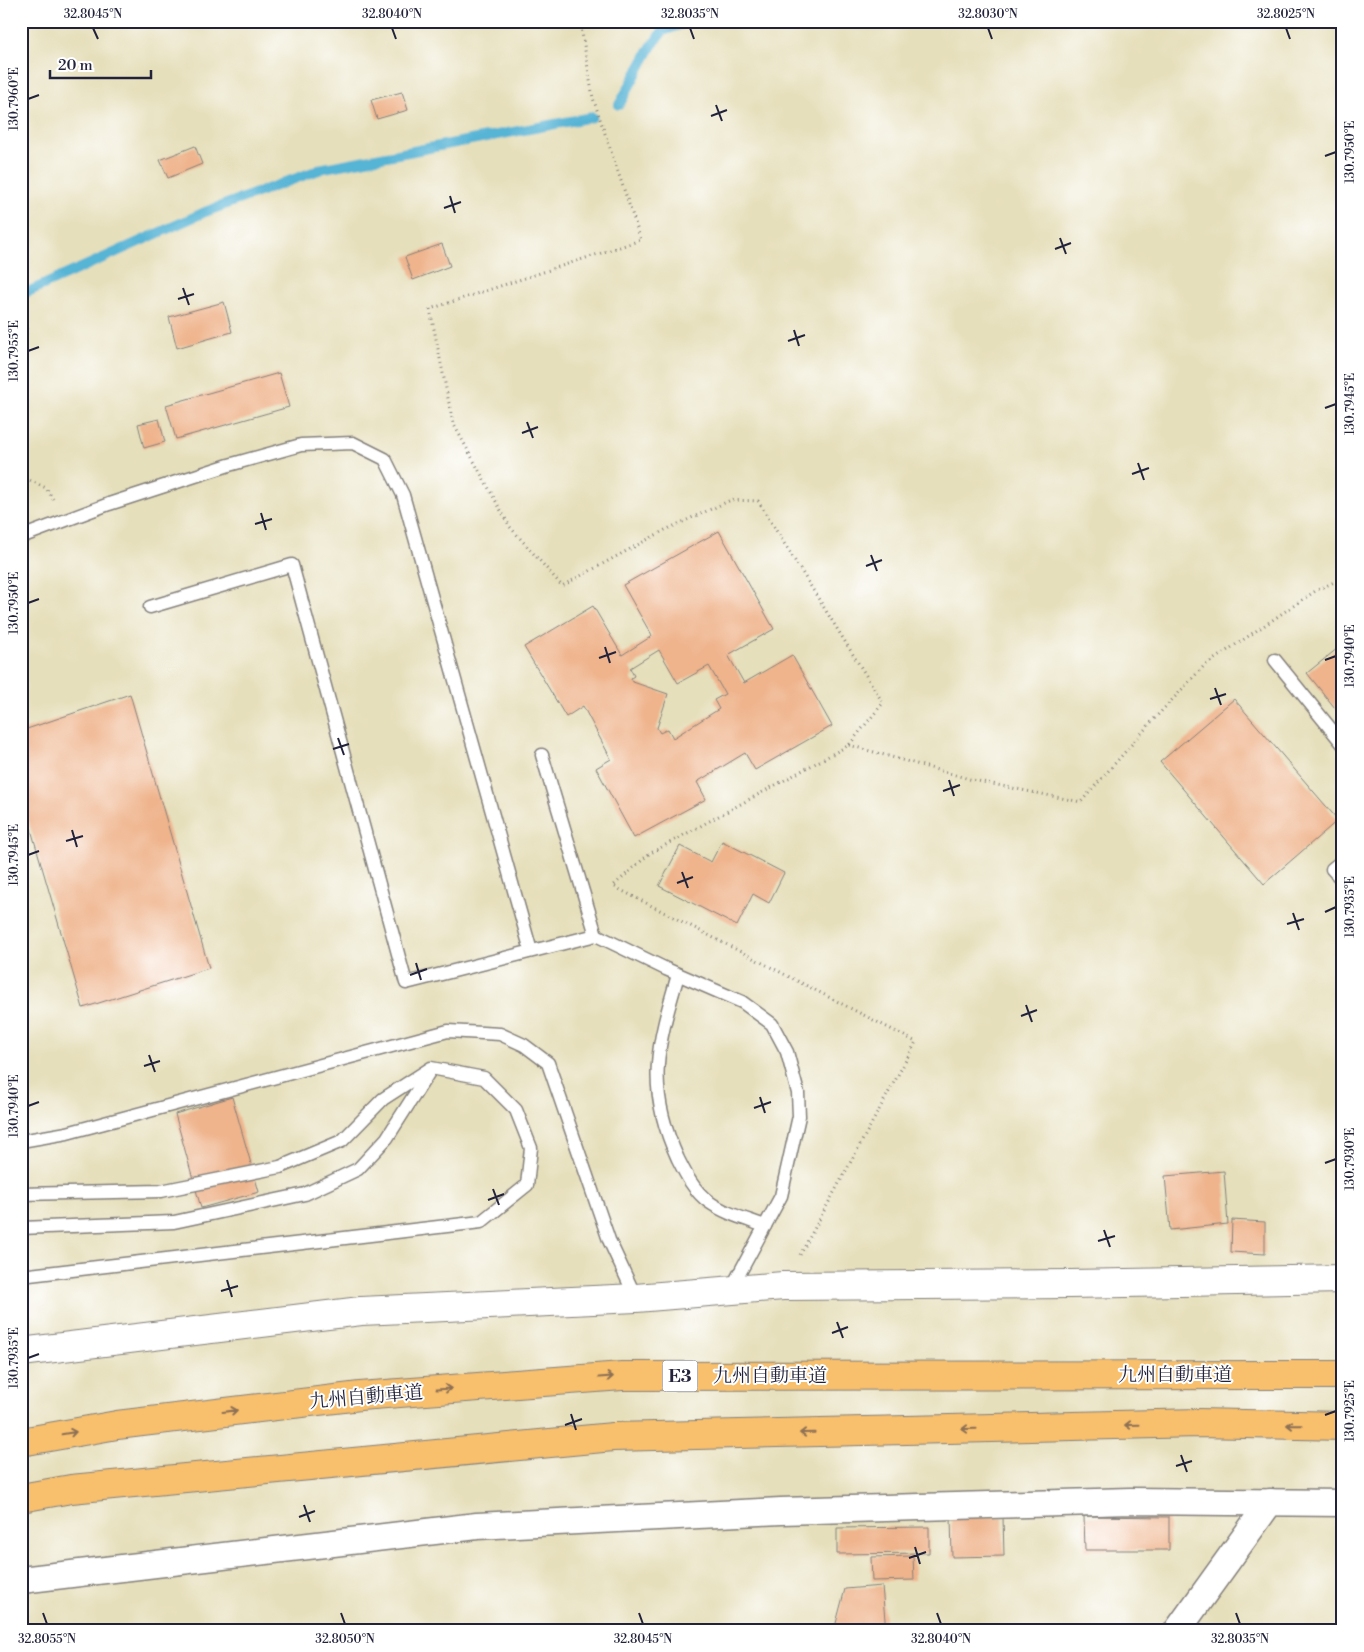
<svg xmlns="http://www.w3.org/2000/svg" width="1364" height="1652" viewBox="0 0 1364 1652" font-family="'Libre Bodoni','Noto Serif JP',serif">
<rect width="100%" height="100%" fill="#fff"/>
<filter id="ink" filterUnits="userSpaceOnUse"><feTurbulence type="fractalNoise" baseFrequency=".02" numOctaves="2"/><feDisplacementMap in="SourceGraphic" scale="10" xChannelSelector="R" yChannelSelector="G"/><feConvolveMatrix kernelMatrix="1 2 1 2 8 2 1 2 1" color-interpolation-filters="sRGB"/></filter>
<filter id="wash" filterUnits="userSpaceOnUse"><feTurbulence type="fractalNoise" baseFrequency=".0096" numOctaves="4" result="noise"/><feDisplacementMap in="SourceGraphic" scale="20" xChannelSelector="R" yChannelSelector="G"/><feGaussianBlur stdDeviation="1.12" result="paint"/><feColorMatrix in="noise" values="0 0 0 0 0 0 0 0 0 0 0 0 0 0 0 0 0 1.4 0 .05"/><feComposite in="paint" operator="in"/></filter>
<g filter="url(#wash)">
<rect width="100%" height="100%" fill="#e6dfbb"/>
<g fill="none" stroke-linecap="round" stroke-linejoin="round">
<g stroke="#57b4d5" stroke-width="10">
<path d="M619 105 651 47 663 31 690 21"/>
<path d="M21 295 205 212 324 168 592 117"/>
</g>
</g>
<g id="blocks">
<g fill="#efb48c" fill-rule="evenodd">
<path d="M402 92 408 110 377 119 371 100Z"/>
<path d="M195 146 202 164 168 178 160 160Z"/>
<path d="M442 244 450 266 413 280 405 257Z"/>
<path d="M224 302 232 332 177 348 169 317Z"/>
<path d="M279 373 289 407 176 439 166 405Z"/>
<path d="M159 419 165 442 144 448 138 424Z"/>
<path d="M719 531 774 629 728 655 744 683 792 655 832 726 755 770 745 753 697 782 706 799 634 838 596 768 611 759 583 706 566 717 524 647 593 606 622 655 652 636 623 585ZM659 650 678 683 709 666 725 694 714 700 719 709 673 738 668 729 660 733 657 728 668 694 633 682 631 678 634 676 630 668Z"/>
<path d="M1343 644V718L1307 673Z"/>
<path d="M130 694 209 968 83 1008 21 795V731Z"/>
<path d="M1234 699 1338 820 1264 884 1160 762Z"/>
<path d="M722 841 784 873 769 903 753 894 737 926 659 886 680 846 711 862Z"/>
<path d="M232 1097 259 1192 201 1208 175 1114Z"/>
<path d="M1224 1171 1228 1224 1170 1230 1165 1176Z"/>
<path d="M1232 1220 1265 1222V1254L1231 1252Z"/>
<path d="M1084 1516 1169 1517V1550H1085Z"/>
<path d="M951 1517H1003L1004 1556 952 1557Z"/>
<path d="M929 1527V1553L837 1554V1528Z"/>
<path d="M913 1556 914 1580 872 1581 871 1557Z"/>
<path d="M882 1586 886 1631H834L845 1589Z"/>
</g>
</g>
</g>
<g filter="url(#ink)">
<use href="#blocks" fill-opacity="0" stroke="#84807b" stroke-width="1"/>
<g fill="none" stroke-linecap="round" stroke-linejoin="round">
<defs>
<g id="service">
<path d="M21 537 109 504 229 465 301 445 353 443 385 459 403 495 531 951"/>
<path d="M150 607 292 565 406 983 596 935 666 969 742 1002 772 1024 787 1052 798 1093 799 1116 781 1196 731 1289"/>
<path d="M1275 660 1343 744"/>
<path d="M542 755 596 935"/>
<path d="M1343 860 1332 869 1343 881"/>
<path d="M678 975C657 1046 645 1088 678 1159 686 1175 694 1191 709 1202 726 1214 746 1219 765 1226"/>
<path d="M21 1141 67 1133 448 1031 500 1034 524 1045 548 1063 609 1240 636 1298"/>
<path d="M21 1194 161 1191 280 1167 342 1141 383 1099 431 1068 484 1078 516 1110 531 1148 527 1185 481 1222 21 1276"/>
<path d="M21 1228 174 1222 305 1194 358 1169 387 1138 429 1072"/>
</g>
<g id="minor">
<path d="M21 1580 477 1526 781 1511 1130 1501 1343 1503"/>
<path d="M1177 1631 1270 1502"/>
</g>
<path id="tertiary" d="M21 1352 361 1311 636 1298 783 1286 1070 1284 1343 1279"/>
<g id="motorway">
<path d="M21 1442 117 1425 360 1396 622 1376 1343 1375"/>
<path d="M21 1498 71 1489 613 1437 1199 1423 1343 1426"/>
</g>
</defs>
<use href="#service" stroke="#84807b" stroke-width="15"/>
<use href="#minor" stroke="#84807b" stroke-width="29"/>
<use href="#tertiary" stroke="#84807b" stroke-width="30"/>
<use href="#motorway" stroke="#84807b" stroke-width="30"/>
<g stroke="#84807b" stroke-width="3" stroke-dasharray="1 4" stroke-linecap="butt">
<path d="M580 21 593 98 641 240 430 309 453 423 510 527 562 586 665 530 731 500 758 501 883 703 849 745 649 854 613 886 916 1042 800 1255"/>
<path d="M21 309 27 325 21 366"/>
<path d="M21 476 46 488 53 499"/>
<path d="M849 745 973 780 1081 802 1154 719 1204 666 1317 590 1343 578"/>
</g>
<use href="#service" stroke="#fff" stroke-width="12"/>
<use href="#minor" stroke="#fff" stroke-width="26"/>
<use href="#tertiary" stroke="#fff" stroke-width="28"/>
<use href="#motorway" stroke="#f8bf6c" stroke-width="28"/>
</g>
<defs><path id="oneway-shaft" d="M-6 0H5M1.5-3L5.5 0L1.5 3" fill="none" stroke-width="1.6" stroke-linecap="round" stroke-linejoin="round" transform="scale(1.25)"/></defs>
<g stroke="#8d7054">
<use href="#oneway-shaft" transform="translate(606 1377) rotate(-4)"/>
<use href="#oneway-shaft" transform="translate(444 1389) rotate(-4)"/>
<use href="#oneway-shaft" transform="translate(230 1411) rotate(-7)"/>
<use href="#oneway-shaft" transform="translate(1132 1425) rotate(179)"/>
<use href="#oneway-shaft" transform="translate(1294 1425) rotate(-179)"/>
<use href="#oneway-shaft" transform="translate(969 1429) rotate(179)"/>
<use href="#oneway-shaft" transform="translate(69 1433) rotate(-10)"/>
<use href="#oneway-shaft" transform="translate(807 1433) rotate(179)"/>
</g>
</g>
<path fill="none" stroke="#22223b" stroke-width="2" d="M93 28 98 39M392 28 396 39M690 28 694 39M988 28 992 39M1286 28 1290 39M28 99 39 95M716 105 722 121M711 116 727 110M1325 156 1336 152M450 196 455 213M444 208 461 202M1060 238 1066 254M1055 249 1071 243M183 288 189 305M178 299 194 294M794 330 799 346M788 341 805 335M28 351 39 347M1325 408 1336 404M527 422 533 438M522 433 538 427M1138 463 1144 480M1132 474 1149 468M261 513 266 530M255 524 272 519M871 555 877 571M866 566 882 560M28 603 39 599M605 647 610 663M599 658 616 652M1325 660 1336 656M1215 688 1221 705M1210 699 1226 694M338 738 344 755M333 749 349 744M949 780 954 796M943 791 960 785M72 830 77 847M66 841 83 836M28 855 39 851M682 872 688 888M677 883 693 877M1325 912 1336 907M1293 913 1299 930M1287 924 1304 919M416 963 421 980M410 975 427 969M1026 1005 1032 1022M1021 1016 1037 1010M149 1055 155 1072M144 1066 160 1061M760 1097 765 1113M28 1106 39 1102M754 1108 771 1102M1325 1163 1336 1159M493 1189 499 1205M488 1200 504 1194M1104 1230 1110 1247M1098 1241 1115 1236M227 1280 232 1297M221 1291 238 1286M837 1322 843 1338M832 1333 848 1327M28 1358 39 1354M571 1414 576 1430M1325 1415 1336 1411M565 1425 582 1419M1181 1455 1187 1472M1176 1466 1192 1461M304 1505 310 1522M299 1517 315 1511M915 1547 920 1564M909 1558 926 1552M43 1613 47 1624M341 1613 345 1624M639 1613 643 1624M937 1613 941 1624M1236 1613 1240 1624"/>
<g text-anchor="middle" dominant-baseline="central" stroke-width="4" stroke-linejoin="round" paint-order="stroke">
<rect fill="#fff" stroke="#646476" stroke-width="1" x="662.5" y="1360.5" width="35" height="31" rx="4"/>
<g font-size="18" font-weight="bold" fill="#22223b">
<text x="680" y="1376">E3</text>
</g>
<g font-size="19" fill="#22223b" stroke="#fff">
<text x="1175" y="1375">九州自動車道</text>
<text x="770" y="1376">九州自動車道</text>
<text transform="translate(366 1397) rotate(-5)">九州自動車道</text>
</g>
</g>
<rect width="1364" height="1652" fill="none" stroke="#fff" stroke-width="55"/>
<path d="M50 70v8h101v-8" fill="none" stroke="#22223b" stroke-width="2.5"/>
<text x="58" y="70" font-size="15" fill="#22223b" stroke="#ffffff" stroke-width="4" paint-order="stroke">20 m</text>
<rect x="28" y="28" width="1308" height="1596" fill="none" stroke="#22223b" stroke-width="2"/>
<g font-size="12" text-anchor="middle" fill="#22223b">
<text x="93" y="18">32.8045°N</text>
<text x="392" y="18">32.8040°N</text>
<text x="690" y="18">32.8035°N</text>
<text x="988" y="18">32.8030°N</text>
<text x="1286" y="18">32.8025°N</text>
<text transform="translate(14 99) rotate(-90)" y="4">130.7960°E</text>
<text transform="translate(1350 152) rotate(-90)" y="4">130.7950°E</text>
<text transform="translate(14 351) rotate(-90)" y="4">130.7955°E</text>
<text transform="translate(1350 404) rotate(-90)" y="4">130.7945°E</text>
<text transform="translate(14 603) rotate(-90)" y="4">130.7950°E</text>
<text transform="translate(1350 656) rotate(-90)" y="4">130.7940°E</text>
<text transform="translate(14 855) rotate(-90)" y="4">130.7945°E</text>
<text transform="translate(1350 907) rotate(-90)" y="4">130.7935°E</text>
<text transform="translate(14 1106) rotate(-90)" y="4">130.7940°E</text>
<text transform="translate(1350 1159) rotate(-90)" y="4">130.7930°E</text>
<text transform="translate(14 1358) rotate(-90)" y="4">130.7935°E</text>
<text transform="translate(1350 1411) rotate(-90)" y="4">130.7925°E</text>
<text x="47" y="1643">32.8055°N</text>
<text x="345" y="1643">32.8050°N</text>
<text x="643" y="1643">32.8045°N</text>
<text x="941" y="1643">32.8040°N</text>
<text x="1240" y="1643">32.8035°N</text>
</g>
</svg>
